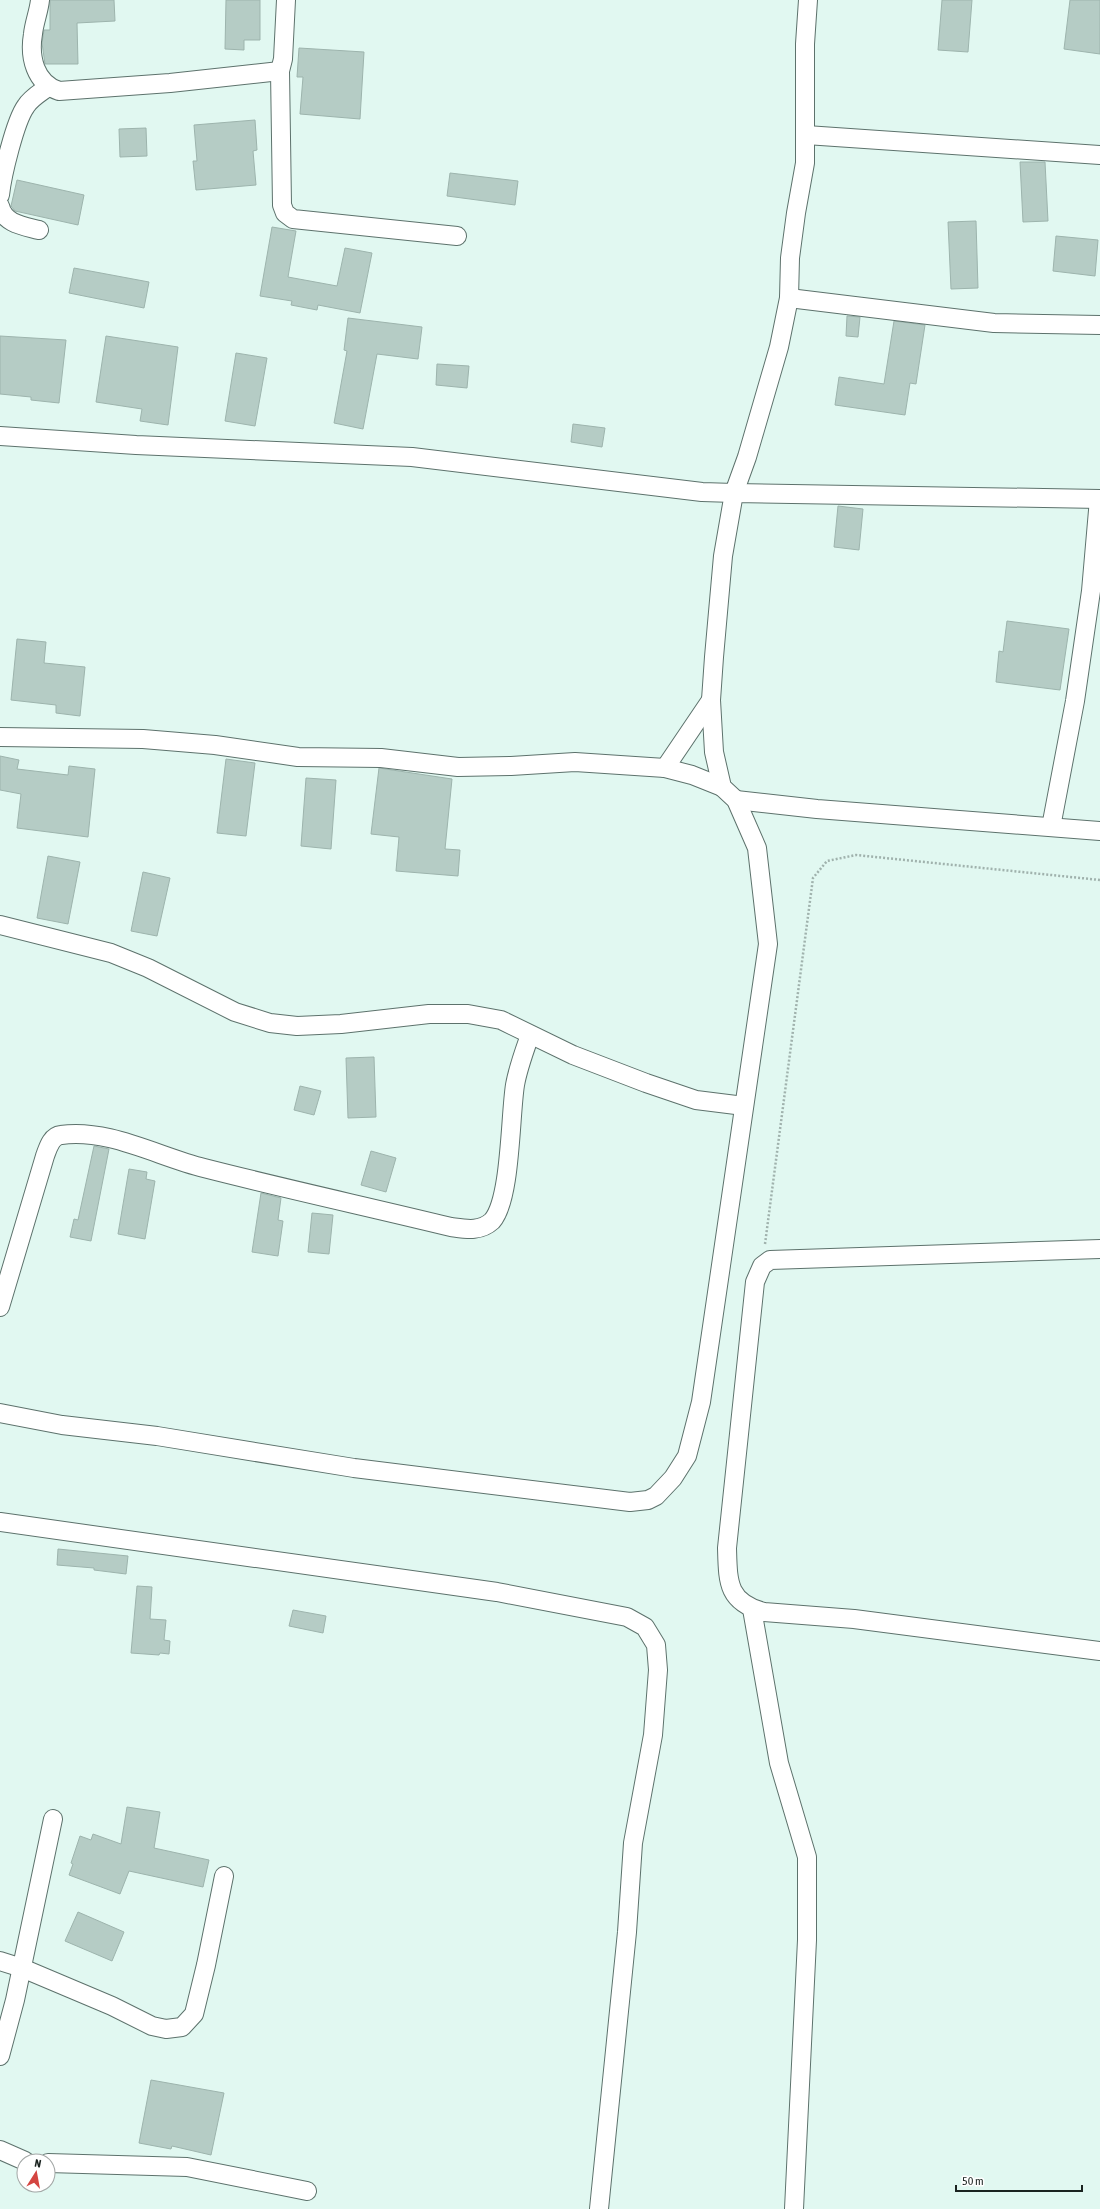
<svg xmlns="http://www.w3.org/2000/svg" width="1100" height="2209" viewBox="0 0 1100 2209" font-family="'Asap Condensed',sans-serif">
<rect width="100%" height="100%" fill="#e1f8f1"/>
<g fill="#b5ccc5" stroke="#9db4ad">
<path d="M50 0H114L115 21 77 23 78 64H45L42 43 44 30H50Z"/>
<path d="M226 0H260V40H244V50L225 49Z"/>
<path d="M942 0H972L968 52 938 50Z"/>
<path d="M1070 0H1100V54L1064 49Z"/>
<path d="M299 48 364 52 360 119 300 114 303 77H297Z"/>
<path d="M255 120 257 150 253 151 256 185 196 190 193 161H197L194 125Z"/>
<path d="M146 128 147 156 120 157 119 129Z"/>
<path d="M1020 162H1045L1048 221 1023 222Z"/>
<path d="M450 173 518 181 515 205 447 196Z"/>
<path d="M17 180 84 195 78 225 15 211 11 206Z"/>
<path d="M976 221 978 288 951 289 948 222Z"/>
<path d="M272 227 296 231 288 277 337 286 345 248 372 253 360 313 318 305 317 310 291 305 292 301 260 296Z"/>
<path d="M1056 236 1098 240 1095 276 1053 271Z"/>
<path d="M74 268 149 282 144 308 69 293Z"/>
<path d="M847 316 860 317 858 337 846 336Z"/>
<path d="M348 318 422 327 418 359 377 354 363 429 334 423 347 351 344 350Z"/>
<path d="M894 321 925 325 916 384 910 383 905 415 835 405 839 377 884 384Z"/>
<path d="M0 336 66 340 59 403 31 400V397L0 394Z"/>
<path d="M106 336 178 347 168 425 140 421 142 409 96 402Z"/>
<path d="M236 353 267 358 255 426 225 421Z"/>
<path d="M437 364 469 366 467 388 436 385Z"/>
<path d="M573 424 605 428 602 447 571 442Z"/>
<path d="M838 506 863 509 859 550 834 547Z"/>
<path d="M1007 621 1069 629 1060 690 996 682 999 651 1003 652Z"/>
<path d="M17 639 46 642 44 663 85 667 80 716 56 713V705L11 700Z"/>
<path d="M0 756 19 760 17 769 68 775 69 766 95 769 88 837 17 828 21 794 0 790Z"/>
<path d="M226 759 255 763 246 836 217 833Z"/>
<path d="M379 768 452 779 445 849 460 850 458 876 396 871 399 837 371 834Z"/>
<path d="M306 778 336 780 331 849 301 846Z"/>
<path d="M48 856 80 862 68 924 37 918Z"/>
<path d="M143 872 170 878 157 936 131 931Z"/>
<path d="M374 1057 376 1117 348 1118 346 1058Z"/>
<path d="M300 1086 321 1091 314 1115 294 1110Z"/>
<path d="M94 1146 109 1149 91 1241 70 1237 74 1219 78 1220Z"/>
<path d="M371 1151 396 1158 386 1192 361 1185Z"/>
<path d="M129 1169 147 1172 146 1179 155 1181 145 1239 118 1234Z"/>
<path d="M261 1193 281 1198 278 1220 283 1221 278 1256 252 1252Z"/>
<path d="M312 1213 333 1215 329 1254 308 1252Z"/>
<path d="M58 1549 128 1556 126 1574 94 1570V1568L57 1565Z"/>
<path d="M137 1586 152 1587 150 1619 166 1620 164 1640 170 1641 169 1654 160 1653 159 1655 131 1653Z"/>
<path d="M293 1610 326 1616 323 1633 289 1626Z"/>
<path d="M127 1807 160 1812 154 1848 209 1860 203 1887 129 1871 120 1894 69 1875 73 1864 71 1863 80 1836 91 1840 93 1834 121 1844Z"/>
<path d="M78 1912 124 1932 112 1961 65 1941Z"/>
<path d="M151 2080 224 2093 211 2155 172 2146 171 2149 139 2143Z"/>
</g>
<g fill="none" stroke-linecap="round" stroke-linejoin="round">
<defs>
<g id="minor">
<path d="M40 0C39 11 34 23 33 34 29 57 35 83 59 91L170 83 280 71"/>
<path d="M286 0 283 59 280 71 282 205 285 213 293 219 457 236"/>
<path d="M806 135 1100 155"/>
<path d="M0 195C2 176 15 121 26 106 31 98 40 93 48 87"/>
<path d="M0 206C4 224 24 226 39 230"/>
<path d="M789 298 994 323 1100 325"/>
<path d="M0 436 136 445 412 457 702 492 734 493 747 457 779 347 789 298 790 258 796 213 805 163V44L808 0"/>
<path d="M0 737 143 739 215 745 298 757 381 758 458 767 511 766 575 762 665 768 692 775 722 787"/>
<path d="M665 768 711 700"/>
<path d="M736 800 817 809 1100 831"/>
<path d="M1051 827 1075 701 1091 591 1099 499"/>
<path d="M0 925 111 953 148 968 235 1012 270 1023 297 1026 341 1024 429 1014H468L501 1020 573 1055 646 1083 696 1100 744 1106"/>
<path d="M1100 1249 770 1260 762 1266 755 1282 727 1548C728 1582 727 1602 764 1612L854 1619 1100 1651"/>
<path d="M0 1307 45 1156C48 1148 51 1136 61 1135 108 1128 159 1157 204 1168 286 1189 369 1207 451 1227 466 1229 480 1232 492 1221 511 1200 510 1116 515 1085 518 1068 524 1052 530 1035"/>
<path d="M0 1413 62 1425 157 1436 354 1468 630 1502 648 1500 656 1496 673 1478 687 1456 701 1402 768 944 757 848 736 800 722 787 714 752 711 700 714 657 723 556 734 493 1100 499"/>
<path d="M0 1522 497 1592 627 1617 645 1627 656 1645 658 1670 653 1735 633 1843 627 1932 599 2209"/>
<path d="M752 1609 779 1763 807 1857V1940L794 2209"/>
<path d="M0 1961 22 1968 112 2006 152 2026 166 2029 182 2027 194 2014 206 1965 224 1876"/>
<path d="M0 2056 15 2000 53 1819"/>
<path d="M0 2150 25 2161"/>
<path d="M48 2163 187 2167 307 2191"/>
</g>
</defs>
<use href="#minor" stroke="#5d726c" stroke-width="20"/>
<path stroke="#a0b2ad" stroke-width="2.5" stroke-dasharray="2 2" stroke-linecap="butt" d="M765 1244 813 878 827 861 856 855 1100 880"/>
<use href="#minor" stroke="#fff" stroke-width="18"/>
</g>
<g transform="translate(36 2173) rotate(11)"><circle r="19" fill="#ffffff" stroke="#a3a7a6"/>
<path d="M0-3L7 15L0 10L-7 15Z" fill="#d44541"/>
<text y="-6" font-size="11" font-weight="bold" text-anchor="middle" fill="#1a2320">N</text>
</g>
<path d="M956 2185v6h126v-6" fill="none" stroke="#1a2320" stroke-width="2"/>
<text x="962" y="2185" font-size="12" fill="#1a2320" stroke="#ffffff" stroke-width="3" paint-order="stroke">50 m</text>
</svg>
